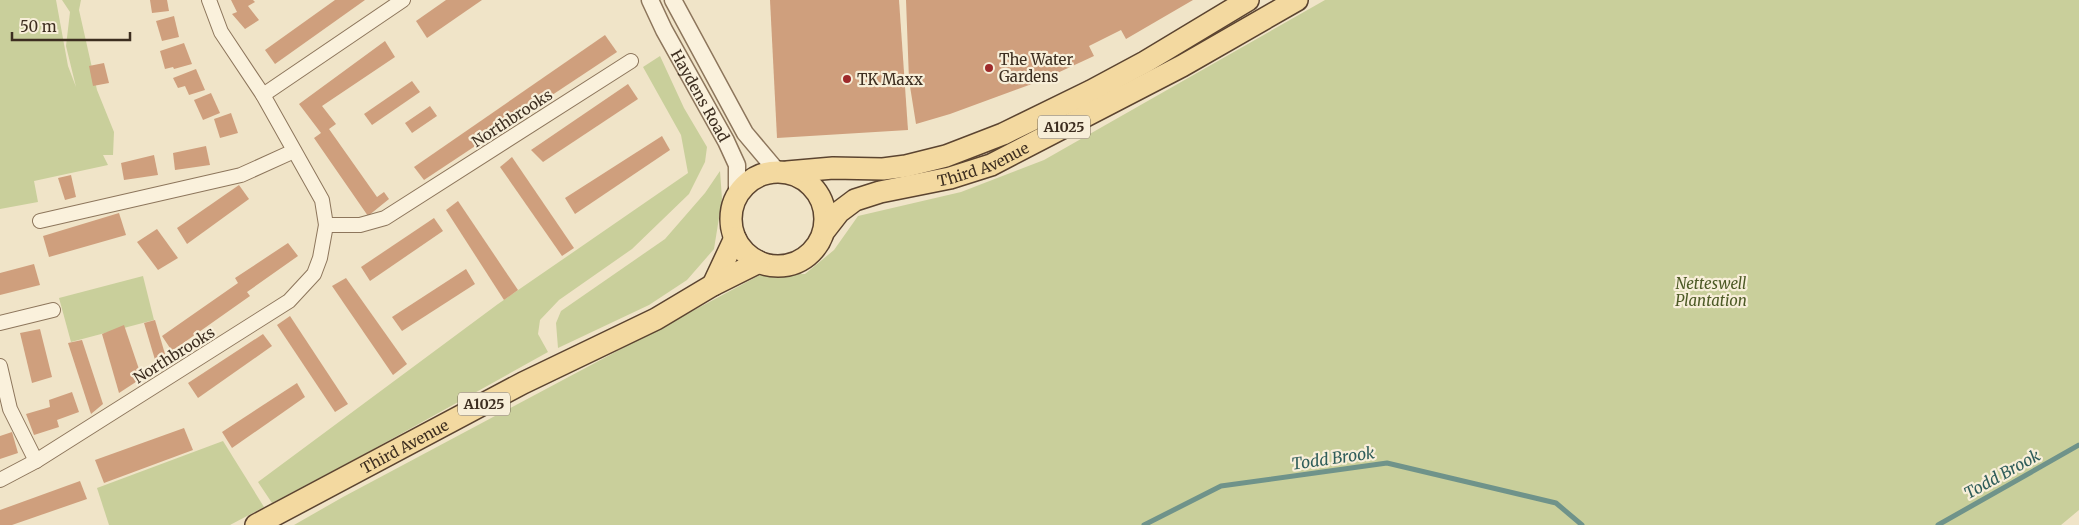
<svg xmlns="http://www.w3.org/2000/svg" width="2079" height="525" viewBox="0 0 2079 525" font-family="Merriweather,serif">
<rect width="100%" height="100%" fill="#f0e4c8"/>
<g fill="#c9cf9b">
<path d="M0 0H56L68 66 76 87 66 46 70 12 62 0H81L79 10 97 90 114 132 113 155H103L108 165 34 181 38 202 0 209Z"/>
<path d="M1325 0H2079V510L2061 525H294L343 497 760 275 805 274 834 250 858 216 961 192 1044 160Z"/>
<path d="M660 56 684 108 707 147 705 162 689 194 632 249 559 300 540 320 538 334 548 352 370 451 272 503 258 482 498 304 688 173 681 135 643 67Z"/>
<path d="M720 171 722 199 714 249 687 280 649 305 558 348 556 323 561 311 665 239 705 193Z"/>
<path d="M143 276 154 320 71 342 59 298Z"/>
<path d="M223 441 264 507 230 525H109L97 488Z"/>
</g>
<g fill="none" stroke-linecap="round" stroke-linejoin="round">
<g stroke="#6f938a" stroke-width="5">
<path d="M1144 525 1221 486 1387 463 1556 503 1582 525"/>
<path d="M1938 525 2079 445"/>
</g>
</g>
<g fill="#cf9f7d">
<path d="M150 0H167L169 11 152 13Z"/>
<path d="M231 0H253L255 2 248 6 259 20 245 29 232 14 237 12Z"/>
<path d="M335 0H365L275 64 265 50Z"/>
<path d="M446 0H482L427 38 416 21Z"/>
<path d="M770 0H899L908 130 777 138Z"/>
<path d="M906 0H1193L1126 39 1121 30 1089 46 1094 56 1040 81 950 114 916 124 909 80Z"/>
<path d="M174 16 179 37 162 41 156 21Z"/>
<path d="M605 35 617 52 424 180 414 167Z"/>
<path d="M385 41 395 57 322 106 336 124 329 129 377 197 384 192 389 199 368 216 314 138 321 133 299 104Z"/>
<path d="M184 43 192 64 174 69 173 67 165 69 160 51Z"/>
<path d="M104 63 109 83 93 86 89 66Z"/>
<path d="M196 69 205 90 189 95 185 86 178 88 173 78Z"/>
<path d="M412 81 420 92 372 125 364 114Z"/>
<path d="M628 84 638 99 543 162 531 150Z"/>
<path d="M211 93 220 113 203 120 194 100Z"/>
<path d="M430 106 437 116 412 133 405 123Z"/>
<path d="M231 113 238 133 220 138 214 119Z"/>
<path d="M662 136 670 150 575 214 565 198Z"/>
<path d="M206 146 210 165 175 170 173 153Z"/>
<path d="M154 155 158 175 124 180 121 163Z"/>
<path d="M512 157 574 248 562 256 500 167Z"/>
<path d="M71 175 76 197 65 200 58 178Z"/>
<path d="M239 185 249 199 187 244 177 228Z"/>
<path d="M458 201 518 290 504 300 446 210Z"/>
<path d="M119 213 126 235 49 257 43 236Z"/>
<path d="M434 218 443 231 370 281 361 267Z"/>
<path d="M157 229 178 258 158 270 137 242Z"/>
<path d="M288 243 298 256 247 292 250 296 172 351 162 336 238 283 235 278Z"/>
<path d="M34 264 40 285 0 295V273Z"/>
<path d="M466 269 475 284 402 331 392 317Z"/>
<path d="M346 278 407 364 393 375 332 286Z"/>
<path d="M290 316 348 404 335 412 277 325Z"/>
<path d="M155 320 165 354 156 363 144 323Z"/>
<path d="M124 325 142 378 119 393 102 334Z"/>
<path d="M40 329 52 377 32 383 20 333Z"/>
<path d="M263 334 272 346 198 398 188 383Z"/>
<path d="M82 340 103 404 91 414 68 343Z"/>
<path d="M297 383 305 397 232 448 222 432Z"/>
<path d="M72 392 79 412 57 420 59 427 34 435 26 414 50 407 49 400Z"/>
<path d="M184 428 193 450 104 483 95 460Z"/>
<path d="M12 432 18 453 0 459V436Z"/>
<path d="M80 481 87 499 12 525H0V510Z"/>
</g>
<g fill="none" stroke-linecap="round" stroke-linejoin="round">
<defs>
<g id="minor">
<path d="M263 95 403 0"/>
<path d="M40 221 241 175 294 151"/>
<path d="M326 225H360L385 218 631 61"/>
<path d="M0 323 53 310"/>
<path d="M0 366 10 409 36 461"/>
<path d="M0 480 36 461 289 301 314 274 320 258 326 225 322 200 263 95 221 32 209 0"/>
</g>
<g id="tertiary">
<path id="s1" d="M650 0 664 30 726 141 737 165V194"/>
<path d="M673 0 745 133 777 171"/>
</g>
<g id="primary">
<circle cx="778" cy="219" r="47"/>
<path d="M787 172 833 168 883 169 906 166 946 156 1003 134 1091 91 1145 62 1248 0"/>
<path id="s2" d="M825 230 839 212 855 200 880 192 950 178 991 165 1182 66 1297 0"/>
<path d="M713 285 735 238"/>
<path id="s3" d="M256 525 523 383 656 319 713 285 759 262"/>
</g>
</defs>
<use href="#minor" stroke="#8d765c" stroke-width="16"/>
<use href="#tertiary" stroke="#8d765c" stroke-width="19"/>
<use href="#primary" stroke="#5b4430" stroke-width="24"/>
<use href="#minor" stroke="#faf1dc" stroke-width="14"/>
<use href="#tertiary" stroke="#faf1dc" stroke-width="16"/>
<use href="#primary" stroke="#f3d9a0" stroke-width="21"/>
</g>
<g fill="#9e2a2b" stroke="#f7eed8" stroke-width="2">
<circle cx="989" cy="68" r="5"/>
<circle cx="847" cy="79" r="5"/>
</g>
<g text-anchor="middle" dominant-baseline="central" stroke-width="4.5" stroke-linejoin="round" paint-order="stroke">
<g fill="#f7eed8" stroke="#756857" stroke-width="1">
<rect x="1038" y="115.5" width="52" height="23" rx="4"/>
<rect x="458" y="392.5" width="52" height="23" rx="4"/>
</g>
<g font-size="14" font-weight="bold" fill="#3d2e20">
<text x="1064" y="127">A1025</text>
<text x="484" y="404">A1025</text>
</g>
<g font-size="15" fill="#3d2e20" stroke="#f7eed8" text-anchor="start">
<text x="999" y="59">The Water<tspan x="999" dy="17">Gardens</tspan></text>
<text x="857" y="79">TK Maxx</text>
</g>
<g font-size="15" fill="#3d2e20" stroke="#f7eed8">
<text stroke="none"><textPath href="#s1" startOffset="108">Haydens Road</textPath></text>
<text transform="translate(512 118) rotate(-33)">Northbrooks</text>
<text stroke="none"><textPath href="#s2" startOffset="176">Third Avenue</textPath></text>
<text transform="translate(174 355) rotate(-32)">Northbrooks</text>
<text stroke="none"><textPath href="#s3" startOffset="168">Third Avenue</textPath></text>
</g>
<g font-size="15" font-style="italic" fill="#4d5a26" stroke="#f7eed8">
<text x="1711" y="283">Netteswell<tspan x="1711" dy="17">Plantation</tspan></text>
</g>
<g font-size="16" font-style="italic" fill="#2f5d5a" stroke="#f7eed8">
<text transform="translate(1333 458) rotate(-8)">Todd Brook</text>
<text transform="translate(2002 474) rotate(-29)">Todd Brook</text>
</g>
</g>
<path d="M12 32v8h118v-8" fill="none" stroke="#3d2e20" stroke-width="2.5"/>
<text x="20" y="32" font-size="15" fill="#3d2e20" stroke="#f7eed8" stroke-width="4" paint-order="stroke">50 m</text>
</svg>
